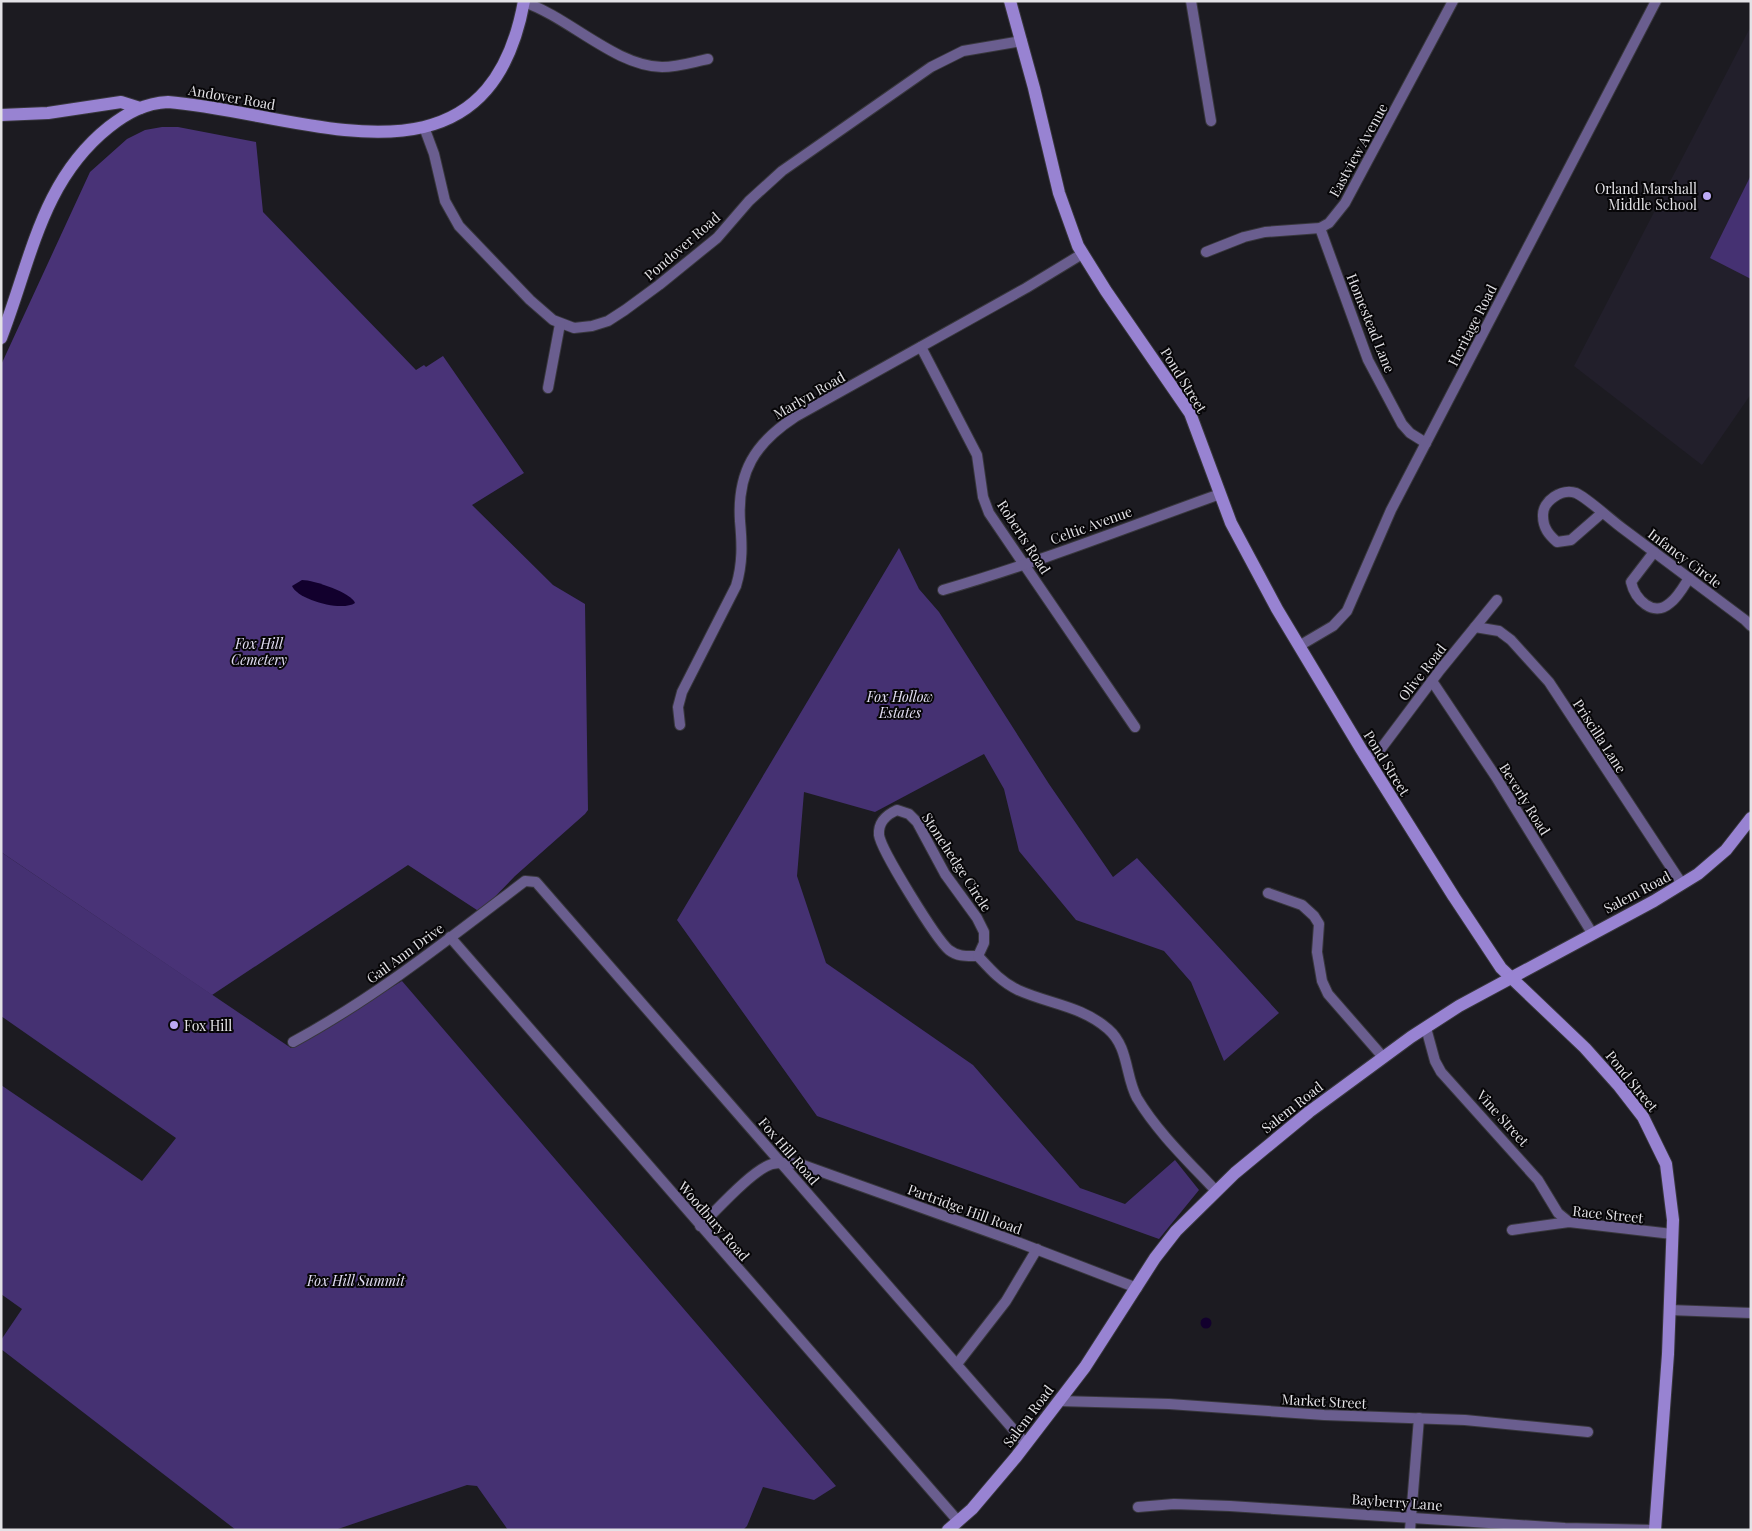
<svg xmlns="http://www.w3.org/2000/svg" width="1752" height="1531" viewBox="0 0 1752 1531" font-family="'Playfair Display',serif">
<rect width="100%" height="100%" fill="#1c1b21"/>
<path fill="#221f2b" d="M1751 26V394L1702 465 1574 366Z"/>
<g fill="#453172">
<path d="M1751 175V279L1710 258Z"/>
<path d="M899 548 919 589 939 612 1049 784 1113 877 1137 858 1279 1013 1224 1061 1191 982 1164 951 1076 920 1019 851 1004 789 984 754 875 812 804 792 797 876 826 963 973 1065 1080 1188 1125 1204 1175 1160 1199 1190 1159 1239 817 1116 677 920Z"/>
<path d="M1 852 291 1048 402 981 836 1486 814 1500 763 1487 747 1526 743 1530H508L477 1486 467 1485 335 1530H236L1 1349V1340L22 1309 1 1294V1085L142 1181 176 1138 1 1016Z"/>
</g>
<path fill="#493377" d="M162 127H178L256 142 263 212 416 370 424 365 426 367 443 356 524 473 472 505 553 585 585 604 588 810 585 814 515 876 480 912 408 865 212 995 1 852V365L90 172 127 139 145 130Z"/>
<g fill="#12002d">
<path d="M302 580C314 580 352 593 355 603 342 612 298 600 292 586Z"/>
<circle cx="1206" cy="1323" r="5.5"/>
</g>
<g fill="none" stroke-linecap="round" stroke-linejoin="round">
<defs>
<g id="street">
<path d="M1191 1 1211 121"/>
<path d="M524 2C570 18 615 66 662 67 678 67 693 62 708 59"/>
<path d="M424 127 434 154 445 201 459 226 530 300 553 320 574 328 592 326 608 321 625 310 659 285 717 238 749 201 782 171 931 67 963 51 1022 41"/>
<path d="M1320 228 1368 360 1402 424 1410 433 1426 443"/>
<path d="M1206 252 1244 237 1265 232 1320 228 1329 223 1345 203 1453 1"/>
<path d="M921 347 977 455 983 497 989 513 1135 727"/>
<path d="M548 388 560 324"/>
<path d="M1602 513 1571 540 1557 542C1549 535 1543 528 1543 516 1542 501 1562 488 1576 493 1586 497 1611 520 1622 528 1663 559 1704 589 1745 620L1751 626"/>
<path d="M1654 552 1631 582C1635 599 1653 618 1670 603 1678 597 1684 586 1689 578"/>
<path d="M943 590C1037 563 1128 527 1220 494"/>
<path d="M1475 627 1499 631 1511 640 1549 682 1682 884"/>
<path d="M1299 646 1333 626 1347 611 1391 510 1656 1"/>
<path d="M1432 681 1496 777 1592 933"/>
<path d="M680 725 678 707 682 692 736 586C743 563 742 543 740 521 737 472 755 443 795 417L1026 288 1082 254"/>
<path d="M1366 758 1380 750 1440 670 1497 600"/>
<path d="M897 810 909 814 917 822 945 874 977 918 984 932V943L978 956C967 956 958 957 949 950 936 939 881 850 879 835 878 822 886 815 897 810Z"/>
<path d="M1268 893 1302 905 1314 916 1319 924 1317 952 1322 981 1328 994 1383 1057"/>
<path d="M450 937 958 1521"/>
<path d="M978 956C990 969 1001 982 1018 990 1049 1004 1082 1006 1108 1029 1129 1047 1125 1076 1137 1098 1158 1133 1189 1162 1216 1191"/>
<path d="M1426 1028 1435 1061 1441 1072 1538 1180 1558 1213 1569 1222"/>
<path d="M293 1042C376 997 450 938 525 881L536 882 1026 1444"/>
<path d="M700 1226C716 1211 752 1170 772 1164 781 1162 791 1163 800 1164L1020 1243 1137 1288"/>
<path d="M1512 1230 1569 1222 1672 1234"/>
<path d="M1669 1310 1751 1313"/>
<path d="M957 1364 1006 1301 1037 1249"/>
<path d="M1059 1401 1169 1404 1324 1415 1465 1420 1588 1432"/>
<path d="M1138 1507 1174 1504 1230 1506 1565 1528 1655 1530"/>
<path d="M1410 1530 1419 1418"/>
</g>
<g id="secondary">
<path d="M1010 1 1034 88 1059 193 1078 246 1106 291 1190 413 1231 523 1277 609 1361 749 1454 897 1501 968 1585 1048 1619 1086 1643 1117 1666 1164 1673 1220 1668 1354 1655 1530"/>
<path d="M1 115 48 113 121 102 140 108"/>
<path d="M1 338C31 261 41 181 109 127 127 113 145 103 168 102 304 113 487 204 524 1"/>
<path d="M948 1530 972 1509 1016 1457 1085 1367 1155 1258 1176 1231 1235 1173 1309 1112 1411 1037 1459 1006 1654 901 1698 874 1726 850 1751 818"/>
</g>
</defs>
<use href="#street" stroke="#38373d" stroke-width="12"/>
<use href="#secondary" stroke="#38373d" stroke-width="14"/>
<use href="#street" stroke="#6a5e8f" stroke-width="10"/>
<use href="#secondary" stroke="#9883d2" stroke-width="12"/>
</g>
<g fill="#bcaaf5" stroke="#070608" stroke-width="2">
<circle cx="1707" cy="196" r="5"/>
<circle cx="174" cy="1025" r="5"/>
</g>
<g text-anchor="middle" dominant-baseline="central" stroke-width="4" stroke-linejoin="round" paint-order="stroke">
<g font-size="14" fill="#e3e2e6" stroke="#070608">
<text transform="translate(232 97) rotate(10)">Andover Road</text>
<text transform="translate(1358 150) rotate(-61)">Eastview Avenue</text>
<text transform="translate(682 246) rotate(-41)">Pondover Road</text>
<text transform="translate(1371 323) rotate(68)">Homestead Lane</text>
<text transform="translate(1472 325) rotate(-63)">Heritage Road</text>
<text transform="translate(1184 380) rotate(58)">Pond Street</text>
<text transform="translate(809 395) rotate(-30)">Marlyn Road</text>
<text transform="translate(1091 525) rotate(-20)">Celtic Avenue</text>
<text transform="translate(1024 537) rotate(57)">Roberts Road</text>
<text transform="translate(1685 558) rotate(37)">Infancy Circle</text>
<text transform="translate(1422 672) rotate(-52)">Olive Road</text>
<text transform="translate(1600 736) rotate(57)">Priscilla Lane</text>
<text transform="translate(1387 763) rotate(58)">Pond Street</text>
<text transform="translate(1525 799) rotate(58)">Beverly Road</text>
<text transform="translate(957 862) rotate(57)">Stonehedge Circle</text>
<text transform="translate(1637 892) rotate(-28)">Salem Road</text>
<text transform="translate(405 953) rotate(-36)">Gail Ann Drive</text>
<text transform="translate(1632 1081) rotate(51)">Pond Street</text>
<text transform="translate(1292 1107) rotate(-38)">Salem Road</text>
<text transform="translate(1503 1118) rotate(48)">Vine Street</text>
<text transform="translate(789 1151) rotate(49)">Fox Hill Road</text>
<text transform="translate(965 1209) rotate(20)">Partridge Hill Road</text>
<text transform="translate(1608 1214) rotate(6)">Race Street</text>
<text transform="translate(714 1221) rotate(49)">Woodbury Road</text>
<text transform="translate(1324 1401) rotate(3)">Market Street</text>
<text transform="translate(1028 1416) rotate(-53)">Salem Road</text>
<text transform="translate(1397 1502) rotate(4)">Bayberry Lane</text>
</g>
<g font-size="14" fill="#e3e2e6" stroke="#070608" text-anchor="end">
<text x="1697" y="188">Orland Marshall<tspan x="1697" dy="16">Middle School</tspan></text>
<text x="184" y="1025" text-anchor="start">Fox Hill</text>
</g>
<g font-size="14" font-style="italic" fill="#e2def3" stroke="#070608">
<text x="259" y="643">Fox Hill<tspan x="259" dy="16">Cemetery</tspan></text>
<text x="900" y="696">Fox Hollow<tspan x="900" dy="16">Estates</tspan></text>
<text x="356" y="1280">Fox Hill Summit</text>
</g>
</g>
<rect width="1752" height="1531" fill="none" stroke="#e3e2e6" stroke-width="5"/>
</svg>
